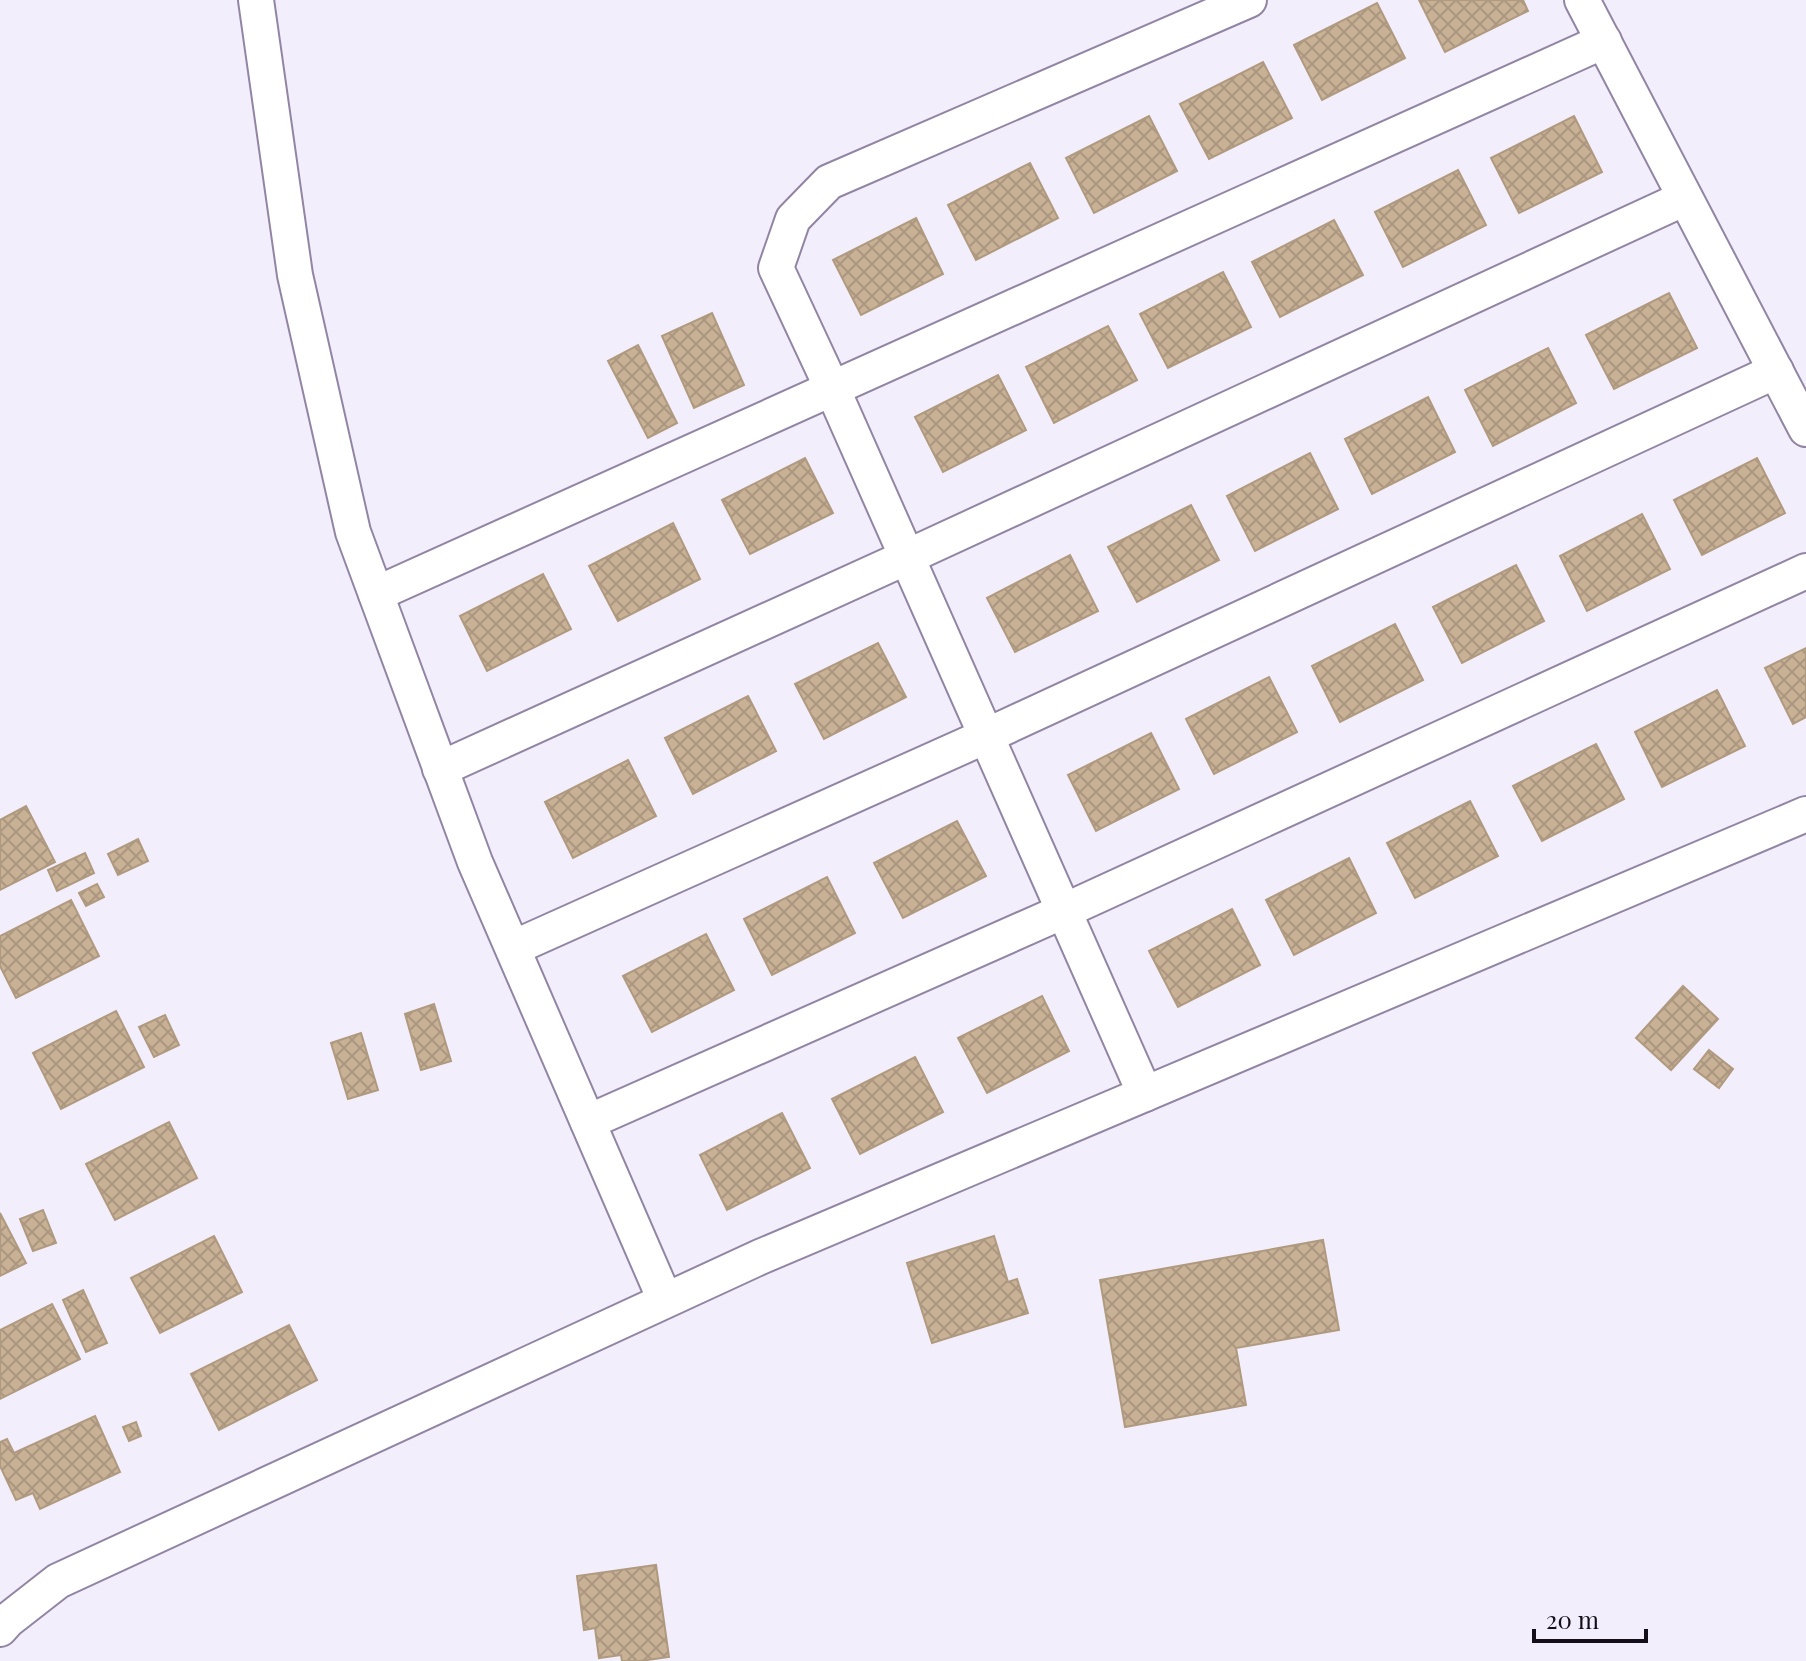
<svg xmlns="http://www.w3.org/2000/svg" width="1806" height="1661" viewBox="0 0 1806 1661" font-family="'Playfair Display',serif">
<defs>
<pattern id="building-cross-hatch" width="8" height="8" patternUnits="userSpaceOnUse" patternTransform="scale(2)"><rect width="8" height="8" fill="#c8b195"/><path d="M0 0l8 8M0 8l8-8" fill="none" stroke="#ab9780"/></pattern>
</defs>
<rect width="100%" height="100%" fill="#f3eefb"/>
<g fill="url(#building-cross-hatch)" stroke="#b09a7f" stroke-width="2">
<path d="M1419 0H1523L1528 11 1445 52Z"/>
<path d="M1377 3 1405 58 1322 100 1294 45Z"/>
<path d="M1263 62 1292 118 1209 159 1180 104Z"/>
<path d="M1149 116 1177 171 1094 213 1066 158Z"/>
<path d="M1574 116 1602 172 1519 213 1491 158Z"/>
<path d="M1030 163 1058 218 976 260 948 205Z"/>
<path d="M1458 170 1486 225 1403 267 1375 212Z"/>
<path d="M916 218 943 274 861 315 833 260Z"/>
<path d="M1334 220 1363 275 1280 317 1252 262Z"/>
<path d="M1223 272 1251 327 1168 368 1140 314Z"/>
<path d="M1669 293 1697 348 1614 389 1586 335Z"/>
<path d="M712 313 744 385 694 408 662 336Z"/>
<path d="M1108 326 1137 380 1054 423 1026 367Z"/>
<path d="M638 345 677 423 648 438 608 361Z"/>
<path d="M1548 348 1576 403 1493 446 1465 390Z"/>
<path d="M998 375 1026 430 943 472 915 417Z"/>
<path d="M1428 397 1455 452 1372 494 1345 439Z"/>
<path d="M1310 453 1338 509 1255 551 1227 496Z"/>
<path d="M805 458 833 513 750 554 722 500Z"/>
<path d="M1757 458 1785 513 1702 555 1674 500Z"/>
<path d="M1191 505 1219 560 1137 602 1108 547Z"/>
<path d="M1642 514 1670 569 1587 611 1560 556Z"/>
<path d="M673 523 700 579 618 621 589 566Z"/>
<path d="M1070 555 1098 611 1015 652 987 598Z"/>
<path d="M1516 565 1544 621 1462 663 1433 607Z"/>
<path d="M543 574 571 629 487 671 460 616Z"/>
<path d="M1395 624 1423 680 1340 722 1312 666Z"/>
<path d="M878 643 906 697 824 739 795 684Z"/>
<path d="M1806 648V717L1793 724 1765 668Z"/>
<path d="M1269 677 1297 732 1214 774 1186 719Z"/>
<path d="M1717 690 1745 746 1662 787 1635 732Z"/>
<path d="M748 696 776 751 693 794 665 738Z"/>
<path d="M1151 733 1179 789 1096 831 1068 775Z"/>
<path d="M1596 744 1624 799 1542 841 1513 786Z"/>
<path d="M628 760 656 816 573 858 545 802Z"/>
<path d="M1470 801 1498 856 1415 898 1387 843Z"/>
<path d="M26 806 55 862 0 890V820Z"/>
<path d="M957 821 986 876 903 918 874 863Z"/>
<path d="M138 839 148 861 118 875 108 854Z"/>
<path d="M85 853 94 873 57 891 48 870Z"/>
<path d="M1349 858 1376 913 1294 955 1266 900Z"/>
<path d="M827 877 855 933 772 975 744 919Z"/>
<path d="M97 884 104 897 86 906 79 893Z"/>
<path d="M71 900 99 956 16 998 0 966V936Z"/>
<path d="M1232 909 1260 965 1178 1007 1149 951Z"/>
<path d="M706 934 734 990 652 1032 623 976Z"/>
<path d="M1683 986 1718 1019 1671 1070 1636 1038Z"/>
<path d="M1042 996 1069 1051 987 1093 958 1038Z"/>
<path d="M434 1004 451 1061 421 1070 405 1014Z"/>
<path d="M116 1011 144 1067 61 1109 33 1053Z"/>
<path d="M165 1015 179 1045 154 1057 139 1027Z"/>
<path d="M361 1033 378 1090 348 1099 331 1043Z"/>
<path d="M1709 1050 1733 1069 1719 1088 1694 1069Z"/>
<path d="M915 1057 943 1112 860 1154 832 1099Z"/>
<path d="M782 1113 810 1168 727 1210 700 1155Z"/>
<path d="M169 1122 197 1178 115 1220 86 1164Z"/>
<path d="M43 1210 56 1243 33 1251 20 1219Z"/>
<path d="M0 1213 26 1263 0 1276Z"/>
<path d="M214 1236 242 1292 160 1333 131 1278Z"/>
<path d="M994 1236 1008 1282 1017 1279 1028 1313 932 1343 907 1263Z"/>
<path d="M1323 1240 1339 1330 1236 1348 1246 1405 1125 1427 1100 1280Z"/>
<path d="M83 1290 107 1343 86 1352 63 1300Z"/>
<path d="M52 1304 80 1359 0 1399V1330Z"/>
<path d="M289 1325 317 1380 219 1430 191 1374Z"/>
<path d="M95 1416 120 1472 40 1509 33 1493 16 1500 0 1466V1442L7 1439 14 1453Z"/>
<path d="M136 1422 141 1436 129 1441 123 1427Z"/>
<path d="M656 1565 669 1657 640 1661H622L621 1655 599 1658 595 1628 584 1630 577 1576Z"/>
</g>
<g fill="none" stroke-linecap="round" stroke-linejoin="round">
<defs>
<g id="minor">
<path d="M256 0 295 275 353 532 475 862 665 1300"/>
<path d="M1582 0 1806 429"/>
<path d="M376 594 1604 41"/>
<path d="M440 769 907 557 1685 198"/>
<path d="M513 948 986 736 1776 371"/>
<path d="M1145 1094 832 388 776 268 793 219 829 182 1249 0"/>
<path d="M588 1122 1064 911 1806 571"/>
<path d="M0 1629 8 1620 58 1581 760 1257 1806 814"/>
</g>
</defs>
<use href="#minor" stroke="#9285a3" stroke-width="38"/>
<use href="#minor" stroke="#fff" stroke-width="34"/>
</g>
<path d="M1534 1629v12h112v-12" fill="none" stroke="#130e19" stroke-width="4"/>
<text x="1546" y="1629" font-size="24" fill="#130e19" stroke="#f3eefb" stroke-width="6" paint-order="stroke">20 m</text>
</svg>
